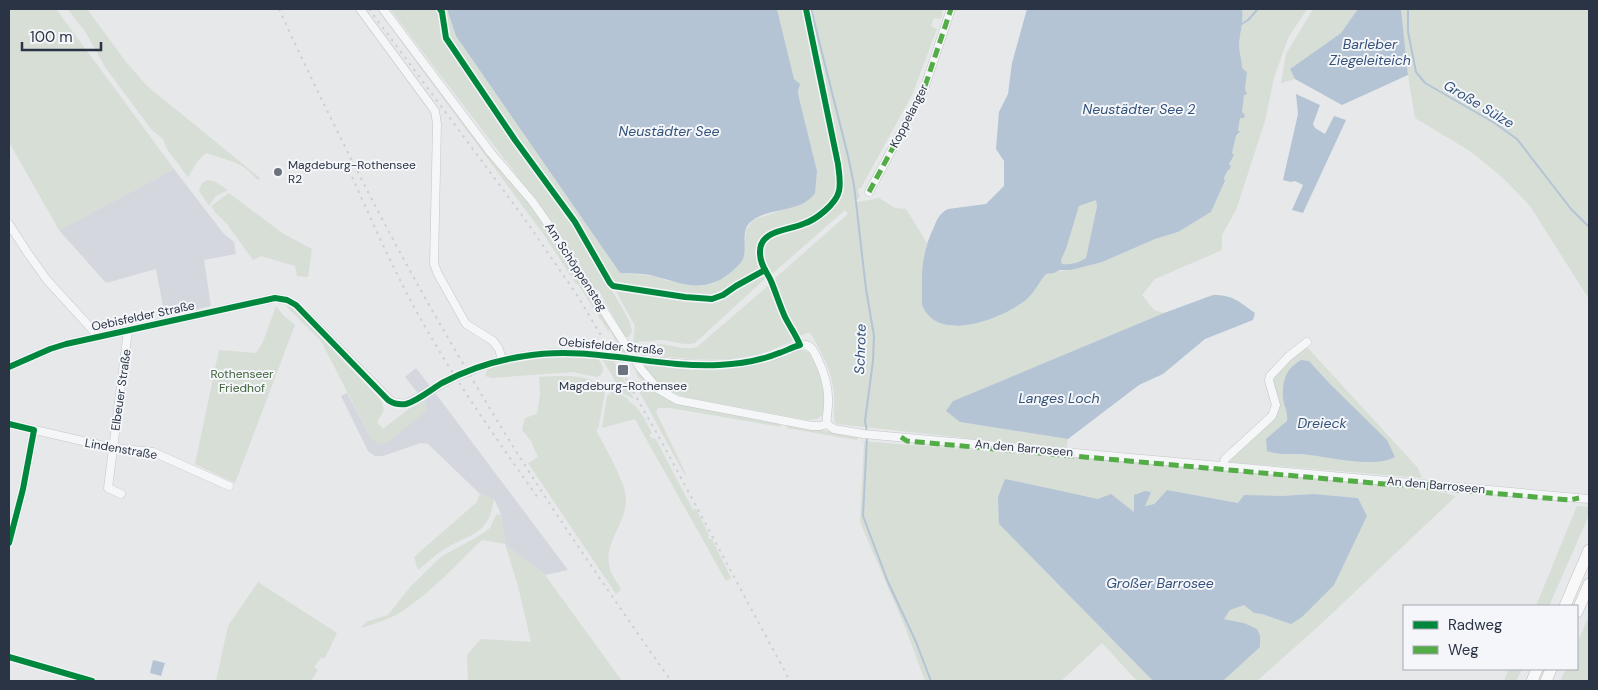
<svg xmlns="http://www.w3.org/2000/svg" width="1598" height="690" viewBox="0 0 1598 690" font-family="'DM Sans',sans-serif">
<rect width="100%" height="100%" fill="#e6e8ea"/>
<g fill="#d4d7dd">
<path d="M174 169 223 233 234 242 236 254 204 260 211 306 165 317 156 269 106 283 59 230Z"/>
<path d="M416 368 436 394 568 570 545 575 505 544 501 514 494 499 480 494 428 444 421 443 383 456H375L368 451 341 396 347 393 372 440 409 423 425 412 426 403 405 377Z"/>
</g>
<g fill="#d6ded6" fill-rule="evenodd">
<path d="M9 9H56L174 169 59 230 9 142Z"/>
<path d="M67 9H87L126 62 147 86 260 178 258 180 244 167 234 162 206 153 197 162 188 177 167 149 163 139 151 129 105 67 85 31Z"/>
<path d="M377 9H381L504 174C553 228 590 292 629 353L621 352 610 330 608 331 578 284H576L544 235Z"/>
<path d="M390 9H438C445 22 442 37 449 50L573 223 629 320 632 331 629 337H625L599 291 595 289 537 202Z"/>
<path d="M443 9H447L456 36 620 273 653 276 669 281 700 286 713 284 727 275 741 262 744 252 746 230 753 220 794 206 808 199 817 171 800 102 798 82 794 79 777 9H804L838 166 837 191 831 202 806 221 771 232 759 242 757 256 762 270 718 295C692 302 645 288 617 285L611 282 578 224 514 137 457 54C450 43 448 41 450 29L448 28Z"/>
<path d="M807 9H943L941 19 934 18 931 26 937 29 912 95 861 188 858 189 860 197 853 203 879 198 895 208 906 209 927 243 924 254 922 305C938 345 1004 318 1027 299 1035 292 1039 282 1046 274 1056 273 1060 270 1071 270L1155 239 1178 232 1211 212 1225 182 1224 178 1228 170 1236 136 1239 135 1238 130 1244 94 1247 93 1245 89 1247 72 1242 68C1242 60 1239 52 1239 44 1240 32 1244 20 1242 9H1307L1288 38 1274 78 1265 121 1236 210 1222 235V250L1155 279 1142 295 1154 310 1164 313 953 401 960 422 1068 439 1066 449 836 424 834 419C834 409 835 398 833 387 831 368 819 349 810 332L800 336C788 319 781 299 773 280L848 214 845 210 771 275C745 238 774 237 801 227 812 223 835 206 840 196 843 188 842 177 841 169Z"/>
<path d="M1313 9H1358L1341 33 1290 69 1295 79 1281 83 1286 54Z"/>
<path d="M1401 9H1589V299L1530 206 1502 177 1470 151 1415 118 1408 75Z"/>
<path d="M208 180 214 181 228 190 216 196 209 206 199 191 202 183Z"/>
<path d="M229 193 282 233 312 249 308 277 297 276 295 266 261 256 253 260 227 224 216 213 211 206Z"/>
<path d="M1096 199 1097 206 1086 258C1078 263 1071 265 1062 264L1061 260 1066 249 1079 206Z"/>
<path d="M763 274 766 278 695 343C684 346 674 341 663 340 654 340 647 343 640 341L633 346 635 326 615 289H623L686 299 716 301Z"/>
<path d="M770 284 779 310 795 338 792 341C783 345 773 350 763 353 723 365 681 358 640 354 658 333 676 353 697 347Z"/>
<path d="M289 303 313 326 381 400 384 410 377 422 383 429 410 408 423 400 426 403 425 412 387 443 379 444 372 440 321 341 288 308 286 305Z"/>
<path d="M276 306 284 316 295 325 235 483 195 464 219 350 256 353 263 342Z"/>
<path d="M1306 346 1418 468 1422 478 1227 462 1276 415 1271 382 1274 374ZM1309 361 1331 385 1310 455 1274 453 1267 439 1287 422 1288 413 1283 398Z"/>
<path d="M798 350C823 347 825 398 824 414L817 419 808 420 685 397C662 388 657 383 643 364 704 369 740 373 798 350Z"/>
<path d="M569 356 598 359C602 365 605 369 601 375L597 377 572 372 492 378 485 376 488 368C515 360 541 357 569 356Z"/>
<path d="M603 360 614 361 634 399 622 393Z"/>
<path d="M633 363H635L650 386 662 396 676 403 779 422 781 427 670 408H658L656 412 687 476 683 472 633 380 641 383 643 381 638 377Z"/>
<path d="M555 376C569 376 587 375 599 385L600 389 605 393 598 429 596 430C604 446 625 481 626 498 627 522 605 540 609 565 610 573 617 582 621 589L616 594 528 463 538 457 531 441 522 430 525 418 537 414 540 394 539 377Z"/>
<path d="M615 387 620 394 628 399V401C640 407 644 419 652 433L649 435 652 439 655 438 693 510 696 509 709 535 708 537 709 539H712L731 578 726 581 635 419 602 428 607 396 610 394 612 388Z"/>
<path d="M790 424 858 437 857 440 786 428Z"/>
<path d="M861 441 1208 468 1425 488 1456 496 1322 623 1257 681H1223L1260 647 1244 623 1224 619 1230 610 1244 604 1254 613 1262 614 1291 623 1334 584 1367 516 1358 498 1314 494 1281 496 1238 503 1167 490 1153 504 1144 506 1134 512 1098 499 1005 480 999 524 1153 681H1137L1102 643 1061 681H925L905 627 860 522 864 443Z"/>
<path d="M480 494 494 499C488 535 474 532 446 548 436 554 427 563 418 570L414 557 476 503Z"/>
<path d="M1577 506 1589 507V515L1549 606H1536Z"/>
<path d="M501 514 505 544 545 575 622 681H468L467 655 481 639 531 642 518 586 505 544 482 540C457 564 432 591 404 610 391 619 376 623 361 628L366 622 388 615 411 586 442 556 479 536 490 528 496 515Z"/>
<path d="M258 582 337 633 325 658H321L314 667 318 670 311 681H216L228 626Z"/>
<path d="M1587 620 1589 621V681H1560L1566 669H1577V644Z"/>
<path d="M1509 669H1522L1516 681H1504Z"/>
</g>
<g fill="#b4c4d5" fill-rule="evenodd">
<path d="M447 9H777L794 79 800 84 798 91 800 102 817 171 815 193C801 213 771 207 753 220 739 229 748 246 743 259 740 265 734 269 730 273 704 294 684 284 654 276 644 273 631 274 620 273L456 36Z"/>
<path d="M1027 9H1242C1244 20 1240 32 1239 44 1239 52 1242 60 1242 68L1247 72 1245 89 1247 94 1244 95 1242 112 1245 115 1244 118H1240L1238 130 1240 132 1236 136 1232 153 1234 155 1229 164 1231 166 1230 169 1228 170 1224 178 1225 181 1211 212 1178 232 1155 239 1102 262 1071 270H1060L1054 273 1046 274C1039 282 1035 292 1027 299 1004 318 938 345 922 305 922 274 920 256 934 227 937 219 940 213 948 209L986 204 1004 186V161L996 149 999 112 1008 94 1012 63ZM1096 200 1097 206 1086 258C1078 263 1071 265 1062 264L1061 260 1066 249 1079 206Z"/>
<path d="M1358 9H1401L1408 75 1342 105 1295 79 1290 69 1341 33Z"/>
<path d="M1296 94 1320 105 1313 124 1315 128 1325 134 1334 116 1346 120 1303 213 1292 210 1303 185 1295 181 1291 182 1283 180 1298 114Z"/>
<path d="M1213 295C1234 295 1239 302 1255 313L1253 320 1205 339 1163 374 1139 385 1068 439 960 422 946 411 953 401 1164 313Z"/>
<path d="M1301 360 1309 361 1331 385 1387 440 1395 457C1375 468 1333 458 1310 455 1296 453 1281 456 1267 451L1266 439 1287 421C1288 412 1284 406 1283 398 1282 381 1286 368 1301 360Z"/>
<path d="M1005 479 1098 499 1111 494 1134 512V495L1145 491 1151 492 1145 506 1154 504 1167 490 1238 503 1244 495 1281 496 1314 494 1358 498 1367 516 1334 585 1302 617 1291 624 1262 614 1254 613 1244 605 1230 610 1224 619 1244 623 1257 629 1260 635V647L1223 681H1153L999 524 998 497Z"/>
<path d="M153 660 165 663 161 676 150 673Z"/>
</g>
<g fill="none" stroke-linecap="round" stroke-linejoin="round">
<g stroke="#b4c4d5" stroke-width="2">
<path d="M811 9 848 156 854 185 866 289 874 336 873 361 865 421 867 432"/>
<path d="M1408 9V32L1416 72 1425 83 1493 122 1517 139 1571 209 1589 227"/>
<path d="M1242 24 1248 20 1258 9"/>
<path d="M867 437 863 516 888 582 916 642 931 681"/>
</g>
<defs>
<g id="minor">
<path d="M360 9 435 111 437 124 434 264 438 274 466 324 493 341 499 349 502 360"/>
<path d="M383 9 491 153 532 201 551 228 641 369 658 389 677 400 812 426H820L827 424"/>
<path d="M869 192 923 92 951 9"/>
<path d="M9 224 27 252 47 280 99 337"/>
<path d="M645 360C690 365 735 370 778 354 788 350 801 340 810 347 814 350 816 356 818 360 825 374 829 389 828 405 828 411 826 417 827 424"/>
<path d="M9 367 50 349 66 344 275 298 287 300 296 305 392 402 405 404 419 397"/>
<path d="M480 367C515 354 551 351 588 354"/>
<path d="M9 424 113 448 153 452 229 486"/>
<path d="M827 424 834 429 863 434 1589 499"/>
<path d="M1223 466 1225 459 1272 416 1276 405 1269 381 1270 376 1289 356 1307 342"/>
<path d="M121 494 108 488 128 331"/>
<path d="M9 543 23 489 34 430"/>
</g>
<g id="highway">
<path d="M1565 606 1589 550"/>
<path d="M1577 612 1589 584"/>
<path d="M1532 681 1537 669"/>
<path d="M1546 681 1551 669"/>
</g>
</defs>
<use href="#minor" stroke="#c4c6c8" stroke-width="9"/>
<use href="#highway" stroke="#b8bbbf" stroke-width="12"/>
<use href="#minor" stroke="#f5f6f7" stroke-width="8"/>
<use href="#highway" stroke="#f8f8f8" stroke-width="11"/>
<g stroke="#cecfd2" stroke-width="2" stroke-dasharray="2.5 5" stroke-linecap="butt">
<path d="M279 9C340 142 407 272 483 397 541 495 606 588 671 681"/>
<path d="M369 9 524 218 577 295 606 344 659 437 790 681"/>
<path d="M349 170C374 226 399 283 431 337 463 392 501 445 538 498"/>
</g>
<defs>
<g id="minor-bridge">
<path d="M588 354 645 360"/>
<path d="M419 397 453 378 480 367"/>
</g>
</defs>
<use href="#minor-bridge" stroke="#c4c6c8" stroke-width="9" stroke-linecap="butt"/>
<use href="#minor-bridge" stroke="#f5f6f7" stroke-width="8"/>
<g stroke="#54ac47" stroke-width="5" stroke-dasharray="10 5" stroke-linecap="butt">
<path d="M869 192 923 92 951 9"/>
<path d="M901 437 907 441 1418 487 1431 484"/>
<path d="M1423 487 1569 500 1579 498"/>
</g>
<defs>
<g id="cycleway">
<path d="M440 9 442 12 446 38 515 140 575 222 610 283 613 286 685 297 712 299 723 295 736 286 765 270"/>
<path d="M9 367 50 349 66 344 275 298 287 300 296 305 388 400C394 404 400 405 406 404 417 401 432 389 442 383 468 369 497 360 525 356 590 345 654 368 719 365 739 364 760 361 779 353 786 351 792 347 800 345 796 335 790 327 785 317 780 306 776 293 771 281 767 272 760 265 760 253 759 230 787 231 803 224 816 220 836 204 839 191 841 182 839 173 838 164L806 9"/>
<path d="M9 424 34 430 23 489 9 543"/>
<path d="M9 657 92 681"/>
</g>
</defs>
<use href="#cycleway" stroke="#f4f6f9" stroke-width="9"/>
<use href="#cycleway" stroke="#00873e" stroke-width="6"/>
</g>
<g fill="#6c737f" stroke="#f4f6f9" stroke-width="2">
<circle cx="278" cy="172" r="5"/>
<rect x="617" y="364" width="12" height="12" rx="2.5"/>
</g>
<g text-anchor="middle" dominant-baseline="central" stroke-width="4" stroke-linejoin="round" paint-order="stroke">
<g font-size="12" fill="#2b3445" stroke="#f4f6f9">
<text transform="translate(909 116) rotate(-63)">Koppelanger</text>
<text transform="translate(576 267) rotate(57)">Am Schöppensteg</text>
<text transform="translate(143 316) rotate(-12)">Oebisfelder Straße</text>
<text transform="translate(611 346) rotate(5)">Oebisfelder Straße</text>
<text transform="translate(121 390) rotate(-82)">Elbeuer Straße</text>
<text transform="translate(1024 448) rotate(5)">An den Barroseen</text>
<text transform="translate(121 449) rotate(10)">Lindenstraße</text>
<text transform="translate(1436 485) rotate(5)">An den Barroseen</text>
</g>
<g font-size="12" fill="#2b3445" stroke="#f4f6f9" text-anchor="start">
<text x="288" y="165">Magdeburg-Rothensee<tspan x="288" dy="14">R2</tspan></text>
<text x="623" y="386" text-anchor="middle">Magdeburg-Rothensee</text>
</g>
<g font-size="12" fill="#3f6138" stroke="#f4f6f9">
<text x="242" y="374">Rothenseer<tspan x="242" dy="14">Friedhof</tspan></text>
</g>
<g font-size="14" font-style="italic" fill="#34527a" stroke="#f4f6f9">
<text x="1370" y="44">Barleber<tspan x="1370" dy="16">Ziegeleiteich</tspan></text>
<text transform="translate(1479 104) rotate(31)">Große Sülze</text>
<text x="1139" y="109">Neustädter See 2</text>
<text x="669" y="131">Neustädter See</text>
<text transform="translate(860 349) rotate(-88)">Schrote</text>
<text x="1059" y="398">Langes Loch</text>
<text x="1322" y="423">Dreieck</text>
<text x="1160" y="583">Großer Barrosee</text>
</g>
</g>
<rect width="1598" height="690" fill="none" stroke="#2b3445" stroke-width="20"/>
<rect x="1403" y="605" width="175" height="65" fill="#f4f6f9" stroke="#a4a8b1"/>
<rect x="1413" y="621" width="25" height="8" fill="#00873e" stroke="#a4a8b1"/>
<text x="1448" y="630" font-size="15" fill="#2b3445">Radweg</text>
<rect x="1413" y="646" width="25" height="8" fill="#54ac47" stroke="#a4a8b1"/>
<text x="1448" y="655" font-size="15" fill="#2b3445">Weg</text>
<path d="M22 42v8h79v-8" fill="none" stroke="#2b3445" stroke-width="2.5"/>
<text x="30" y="42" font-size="15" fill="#2b3445" stroke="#f4f6f9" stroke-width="4" paint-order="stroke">100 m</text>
</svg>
